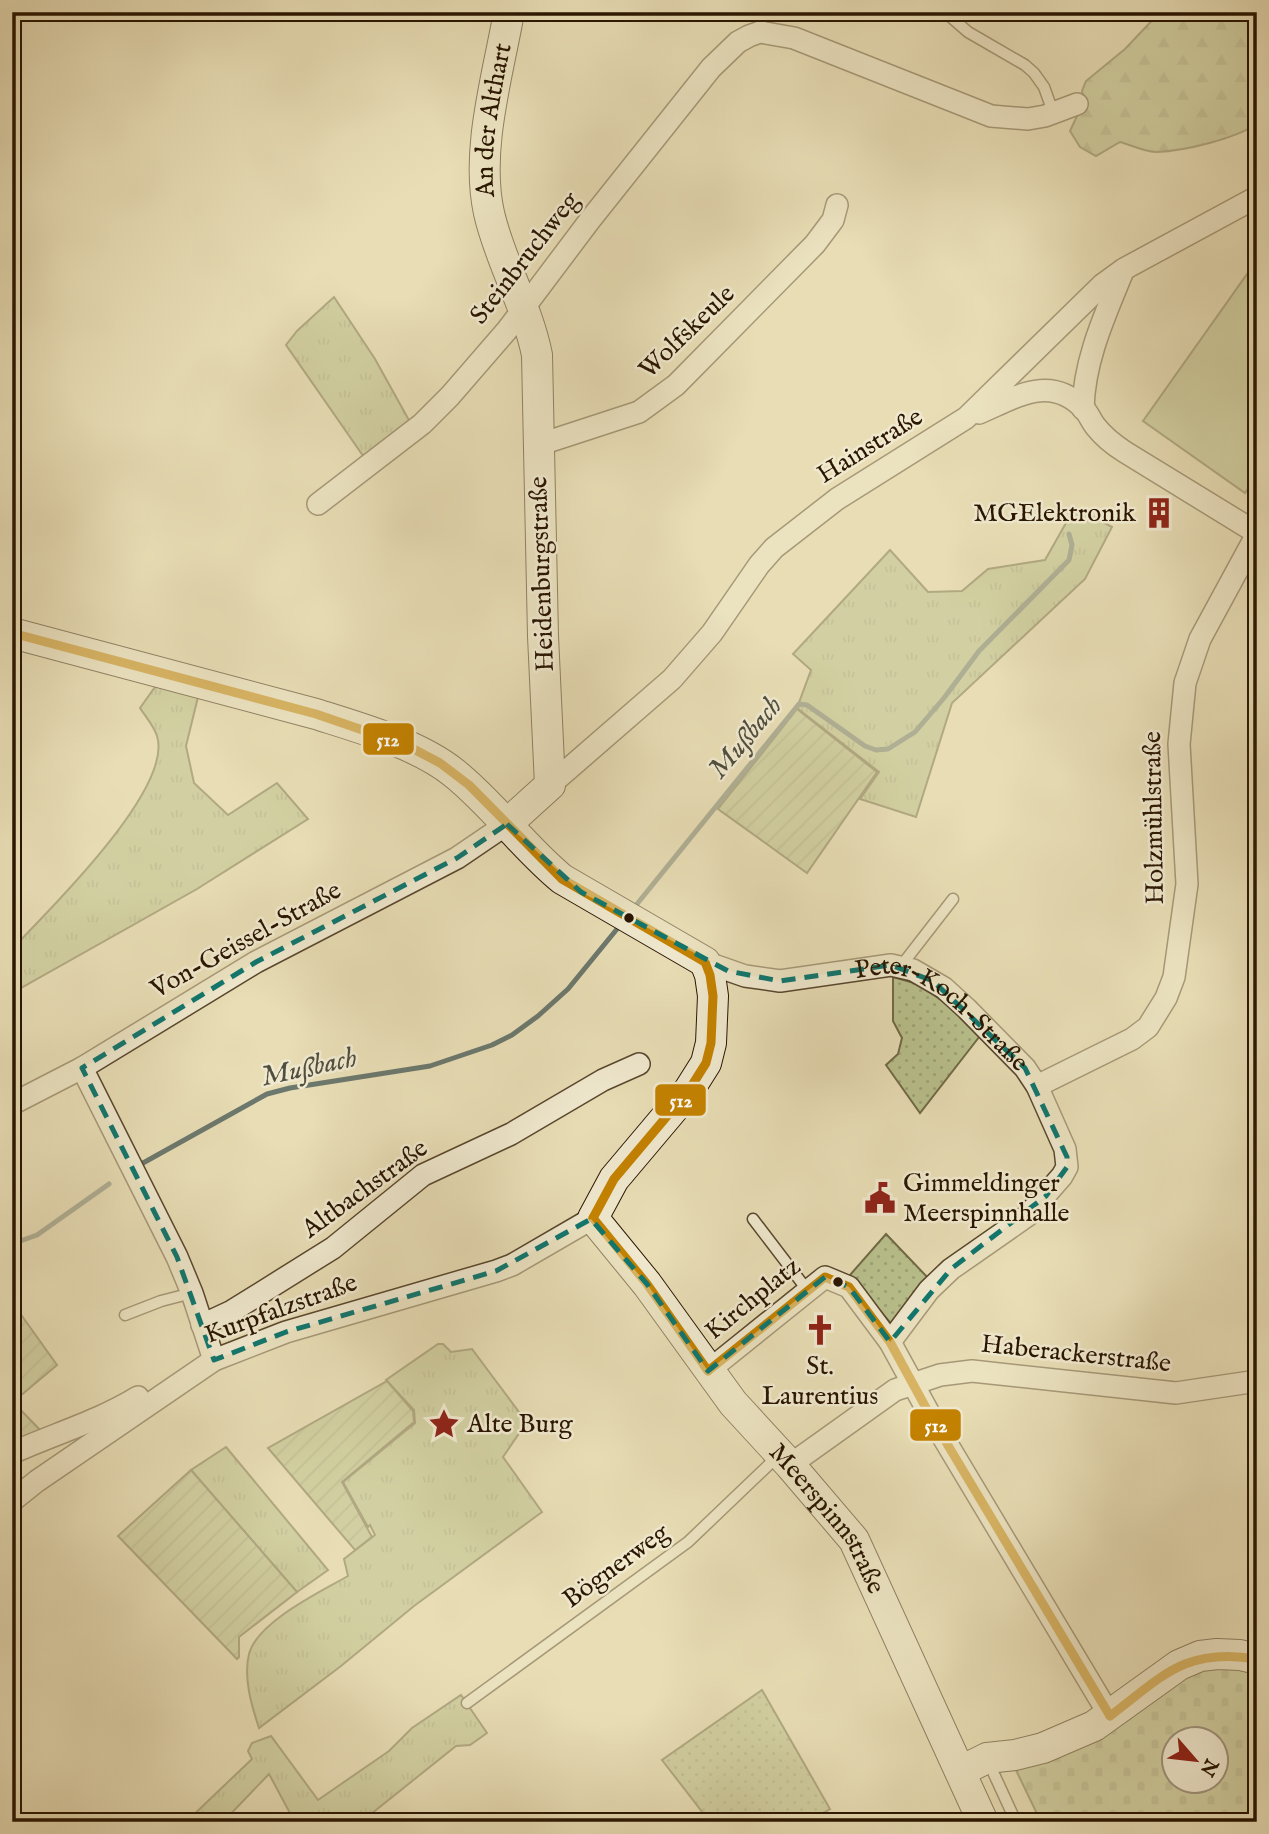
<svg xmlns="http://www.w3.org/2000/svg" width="1269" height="1834" viewBox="0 0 1269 1834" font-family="'IM FELL English',serif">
<defs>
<pattern id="grass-tufts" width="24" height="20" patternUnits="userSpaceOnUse" patternTransform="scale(1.75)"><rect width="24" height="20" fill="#b8c08c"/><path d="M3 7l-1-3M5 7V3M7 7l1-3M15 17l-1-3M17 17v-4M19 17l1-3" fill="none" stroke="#9ea477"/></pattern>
<pattern id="forest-firs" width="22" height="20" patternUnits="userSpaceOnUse" patternTransform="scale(1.75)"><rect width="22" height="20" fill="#b8c08c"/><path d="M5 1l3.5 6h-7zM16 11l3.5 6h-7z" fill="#9ea477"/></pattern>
<pattern id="cemetery-stones" width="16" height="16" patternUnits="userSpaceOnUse" patternTransform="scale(1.75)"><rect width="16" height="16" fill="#b8c08c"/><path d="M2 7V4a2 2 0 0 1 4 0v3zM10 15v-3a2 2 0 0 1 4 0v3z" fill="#9ea477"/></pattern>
<pattern id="park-dots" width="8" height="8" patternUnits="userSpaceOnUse" patternTransform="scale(1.75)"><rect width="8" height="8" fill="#b8c08c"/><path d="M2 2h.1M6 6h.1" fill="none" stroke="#9ea477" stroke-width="1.8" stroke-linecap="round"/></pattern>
<pattern id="garden-furrows" width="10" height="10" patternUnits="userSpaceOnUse" patternTransform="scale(1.75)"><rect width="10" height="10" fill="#b8c08c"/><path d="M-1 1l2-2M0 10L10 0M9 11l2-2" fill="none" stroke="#9ea477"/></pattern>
</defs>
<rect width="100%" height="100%" fill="#e8ddb5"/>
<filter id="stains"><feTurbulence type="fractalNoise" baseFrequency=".00286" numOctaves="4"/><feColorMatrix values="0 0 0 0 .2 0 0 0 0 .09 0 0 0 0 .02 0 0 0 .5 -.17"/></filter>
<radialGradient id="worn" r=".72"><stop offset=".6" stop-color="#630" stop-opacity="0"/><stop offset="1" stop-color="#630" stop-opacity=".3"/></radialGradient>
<g fill="url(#grass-tufts)" stroke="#706a46" stroke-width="2">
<path d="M334 297 375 359 410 422 366 460 286 345 297 331Z"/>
<path d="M1075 507 1112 527 1085 579 952 703 916 817 860 799 879 772 797 708 811 670 793 654 890 550 928 592 962 591 988 569 1045 560Z"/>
<path d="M160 680 198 697 186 746 194 783 228 815 277 783 308 819 197 889 12 993V949C47 912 174 789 157 736 154 726 145 716 140 708Z"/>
<path d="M438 1344H443L451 1352 472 1349 522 1416V1429L503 1457 542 1512 414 1606 341 1666 259 1728C252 1707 243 1678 249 1654 257 1622 320 1592 348 1576L344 1559 375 1535 370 1525 368 1527 343 1482 415 1423 414 1410 386 1380Z"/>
<path d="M226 1447 328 1570 297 1592 191 1470Z"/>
<path d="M461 1695 487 1733 470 1745 456 1746 361 1822H285L291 1815 269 1774 223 1822H186L252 1759 248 1751 252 1743 271 1736 318 1800 389 1751 412 1728Z"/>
</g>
<path fill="url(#forest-firs)" stroke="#706a46" stroke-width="2" d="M1160 12H1257V124C1234 139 1184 151 1157 152 1145 152 1131 145 1120 142L1096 156 1080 147 1070 131 1084 101 1082 91 1086 81 1125 49Z"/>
<path fill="url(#cemetery-stones)" stroke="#706a46" stroke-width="2" fill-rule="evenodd" d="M1221 1666 1257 1672V1822H1041L1014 1766 1196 1671ZM1174 1740H1216V1782H1174Z"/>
<g fill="url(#park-dots)" stroke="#706a46" stroke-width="2">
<path d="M893 977 921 985 983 1032 920 1113 886 1065 898 1054 902 1038 893 1021Z"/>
<path d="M886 1234 930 1280 892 1325 850 1275Z"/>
<path d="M762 1690 830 1809 807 1822H710L662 1760Z"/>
</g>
<g fill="url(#garden-furrows)" stroke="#706a46" stroke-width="2">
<path d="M797 709 877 772 807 873 718 809Z"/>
<path d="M12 1302 57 1365 13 1402 42 1432 12 1445Z"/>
<path d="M387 1381 413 1411 414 1422 342 1482 372 1537 355 1550 268 1448Z"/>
<path d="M191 1470 297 1592 239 1637V1657L237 1659 118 1536Z"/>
</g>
<path fill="#b8c08c" stroke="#706a46" stroke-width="2" d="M1257 260V476L1245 493 1143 421Z"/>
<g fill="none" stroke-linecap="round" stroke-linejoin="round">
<g stroke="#6c786d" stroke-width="5">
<path d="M637 904 799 704 807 705 865 746 876 750 888 749 915 732 944 698 979 651 1069 560 1072 545 1069 534"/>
<path d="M143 1163 267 1094 290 1088 430 1066 492 1045 512 1035 538 1016 568 989 617 929"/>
<path d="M12 1244 37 1235 109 1184"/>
</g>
<defs>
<g id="lane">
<path d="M945 12 968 32 1025 65 1034 73 1044 87 1053 112"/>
<path d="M760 32 762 12"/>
<path d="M901 966 953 899"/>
<path d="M753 1219 808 1291"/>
<path d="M125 1315 161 1301 192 1293"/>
<path d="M467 1703 688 1542 778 1456"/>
<path d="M988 1761 1016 1822"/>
</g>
<g id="street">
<path d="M1083 409C1084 360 1105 315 1123 271"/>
<path d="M979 413C1015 398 1050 373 1084 409 1089 414 1091 421 1096 427 1104 437 1114 445 1125 452L1257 533"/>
<path d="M538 445 639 412 676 385 815 244 833 220 837 205"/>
<path d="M318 504 422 424 450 396 508 329 590 220 711 68 738 42 749 36 760 32 794 38 991 116 1028 119 1045 116 1077 104"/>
<path d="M550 785 672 679 712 633 759 565 774 548 837 499 966 418 1102 285 1124 269 1257 197"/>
<path id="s1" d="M705 962 745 976 780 981 891 965 913 970 944 988 967 1009 1025 1068 1037 1086 1065 1149 1067 1167 1062 1176 1027 1216 951 1269 929 1290 890 1342"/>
<path d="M82 1068 177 1257 192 1293 214 1360"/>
<path d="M1037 1086 1132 1039 1148 1027 1166 998 1174 977 1187 884 1179 744 1185 683 1200 639 1257 534"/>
<path d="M12 1104 82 1068 256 962 457 858 507 824"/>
<path d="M202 1325 232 1311 333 1248 423 1175 511 1134 603 1080 639 1064"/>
<path d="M708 1371 825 1277 849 1287 890 1342 931 1417 1110 1716"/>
<path d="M12 1453C54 1434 99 1421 138 1397"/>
<path d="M790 1465 895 1390 940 1375 972 1371 1176 1393 1257 1381"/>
<path d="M12 1501 37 1481 214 1360 286 1332 496 1271 512 1265 593 1218"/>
</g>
<g id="secondary">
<path id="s2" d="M12 633 316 714C360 728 418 744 454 773 494 805 523 847 562 879L705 962 710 975 713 996 711 1043 706 1063 689 1090 614 1179 593 1218 647 1284 733 1403 790 1465 854 1540 983 1822"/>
<path id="s3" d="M507 824 550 785 543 636 537 355C527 305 500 262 489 213 475 150 498 75 509 12"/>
<path d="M961 1771 987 1758 1015 1755 1043 1748 1094 1726 1179 1665 1200 1656 1217 1654 1240 1655 1257 1659"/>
</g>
</defs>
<use href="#lane" stroke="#59472d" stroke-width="13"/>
<use href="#street" stroke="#59472d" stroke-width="24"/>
<use href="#secondary" stroke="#291500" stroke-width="32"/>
<use href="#lane" stroke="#f0e9cf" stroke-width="10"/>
<use href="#street" stroke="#f0e9cf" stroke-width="21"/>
<use href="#secondary" stroke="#f0e9cf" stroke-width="30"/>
<defs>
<g id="bus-1">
<path d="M12 633 316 714 406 745 440 763 469 785 562 879 705 962"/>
<path d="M593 1218 614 1179 689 1090 706 1063 711 1043 713 996 710 975 705 962"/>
<path d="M593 1218 647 1284 708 1371"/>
<path d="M708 1371 825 1277 849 1287 890 1342 931 1417 1110 1716"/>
<path d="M1110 1716C1163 1676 1185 1647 1257 1659"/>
</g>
</defs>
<use href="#bus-1" stroke="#f0e9cf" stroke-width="14"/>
<use href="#bus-1" stroke="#c48200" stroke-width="9"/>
</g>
<path d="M0 0H1269V1834H0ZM507 824 581 892 728 971 780 981 891 965 933 981 1025 1068 1067 1157V1167L1046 1196 951 1269 890 1342 849 1287 825 1277 708 1371 647 1284 591 1219 496 1271 286 1332 214 1360 177 1257 82 1068 256 962 457 858Z" fill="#e8ddb5" fill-opacity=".55" fill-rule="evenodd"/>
<path fill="none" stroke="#0f766e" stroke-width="5" stroke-dasharray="14 9" stroke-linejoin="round" d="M507 824 581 892 728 971 780 981 891 965 933 981 1025 1068 1067 1157V1167L1046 1196 951 1269 890 1342 849 1287 825 1277 708 1371 647 1284 591 1219 496 1271 286 1332 214 1360 177 1257 82 1068 256 962 457 858Z"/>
<defs>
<symbol id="building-bare" viewBox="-9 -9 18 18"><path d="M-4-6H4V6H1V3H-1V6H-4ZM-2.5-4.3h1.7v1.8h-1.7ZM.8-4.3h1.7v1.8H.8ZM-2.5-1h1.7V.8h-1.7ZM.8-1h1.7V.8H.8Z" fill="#8f2418" stroke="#f0e9cf" stroke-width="2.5" paint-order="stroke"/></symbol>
<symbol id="civic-bare" viewBox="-9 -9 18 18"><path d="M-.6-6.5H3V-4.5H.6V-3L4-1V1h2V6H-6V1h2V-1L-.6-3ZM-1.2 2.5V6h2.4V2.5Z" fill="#8f2418" stroke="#f0e9cf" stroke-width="2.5" paint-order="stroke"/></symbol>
<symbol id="church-bare" viewBox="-9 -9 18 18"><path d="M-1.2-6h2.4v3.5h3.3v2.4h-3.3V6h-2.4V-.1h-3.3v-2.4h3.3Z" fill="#8f2418" stroke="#f0e9cf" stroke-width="2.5" paint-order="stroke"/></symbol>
<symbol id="sight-bare" viewBox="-9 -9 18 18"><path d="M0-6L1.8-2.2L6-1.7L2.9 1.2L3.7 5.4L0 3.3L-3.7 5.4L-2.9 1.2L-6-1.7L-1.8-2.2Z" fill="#8f2418" stroke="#f0e9cf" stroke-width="2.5" paint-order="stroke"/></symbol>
</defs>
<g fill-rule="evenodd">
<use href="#building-bare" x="1137" y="491" width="44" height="44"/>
<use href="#civic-bare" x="858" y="1176" width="44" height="44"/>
<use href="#church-bare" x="798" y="1308" width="44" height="44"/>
<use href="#sight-bare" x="422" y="1402" width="44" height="44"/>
</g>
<g fill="#291500" stroke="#f0e9cf" stroke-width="2.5">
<circle cx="629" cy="918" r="6"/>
<circle cx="838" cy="1282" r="6"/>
</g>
<g text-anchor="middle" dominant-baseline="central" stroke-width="5" stroke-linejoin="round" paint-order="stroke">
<g font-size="26" fill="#291500" stroke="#f0e9cf">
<text stroke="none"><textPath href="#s3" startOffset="732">An der Althart</textPath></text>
<text transform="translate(525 258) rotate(-52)">Steinbruchweg</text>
<text transform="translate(687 332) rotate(-44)">Wolfskeule</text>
<text transform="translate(870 446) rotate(-32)">Hainstraße</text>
<text transform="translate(542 574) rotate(-92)">Heidenburgstraße</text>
<text transform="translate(1154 818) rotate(-91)">Holzmühlstraße</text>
<text transform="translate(246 940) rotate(-29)">Von-Geissel-Straße</text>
<text stroke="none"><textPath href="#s1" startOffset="257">Peter-Koch-Straße</textPath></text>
<text transform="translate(365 1189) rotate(-36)">Altbachstraße</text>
<text transform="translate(753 1299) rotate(-39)">Kirchplatz</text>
<text transform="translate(281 1309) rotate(-20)">Kurpfalzstraße</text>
<text transform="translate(1076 1354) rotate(6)">Haberackerstraße</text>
<text stroke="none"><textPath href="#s2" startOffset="1460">Meerspinnstraße</textPath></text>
<text transform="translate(616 1566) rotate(-36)">Bögnerweg</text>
</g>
<g font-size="26" fill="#291500" stroke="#f0e9cf" text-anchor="start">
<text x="1136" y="513" text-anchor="end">MGElektronik</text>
<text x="903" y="1183">Gimmeldinger<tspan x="903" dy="30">Meerspinnhalle</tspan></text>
<text x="820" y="1366" text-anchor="middle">St.<tspan x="820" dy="30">Laurentius</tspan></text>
<text x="467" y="1424">Alte Burg</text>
</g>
<g font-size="28" font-style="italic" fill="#504f3f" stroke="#f0e9cf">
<text transform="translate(746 738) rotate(-50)">Mußbach</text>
<text transform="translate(309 1068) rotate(-12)">Mußbach</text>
</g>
</g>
<g stroke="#f0e9cf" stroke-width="2.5">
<rect x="362" y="722" width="53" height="34" rx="7" fill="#c48200"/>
<rect x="654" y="1083" width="53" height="34" rx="7" fill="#c48200"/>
<rect x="909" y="1408" width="53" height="34" rx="7" fill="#c48200"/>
</g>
<g font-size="19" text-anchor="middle" font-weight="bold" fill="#fff">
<text x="388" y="746">512</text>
<text x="681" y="1107">512</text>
<text x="936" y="1432">512</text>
</g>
<rect width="1269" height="1834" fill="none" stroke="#e8ddb5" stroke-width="42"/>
<rect x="14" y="14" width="1241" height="1806" fill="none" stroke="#291500" stroke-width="3.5"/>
<rect x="21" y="21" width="1227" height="1792" fill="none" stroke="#291500" stroke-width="2"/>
<g transform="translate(1195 1760) rotate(118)"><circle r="33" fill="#f0e9cf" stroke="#a0947c" stroke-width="2"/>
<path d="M0-5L12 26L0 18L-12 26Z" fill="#8f2418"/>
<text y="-10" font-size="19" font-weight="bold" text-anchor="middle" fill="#291500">N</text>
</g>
<rect width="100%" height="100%" filter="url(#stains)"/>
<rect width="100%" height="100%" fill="url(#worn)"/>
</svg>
